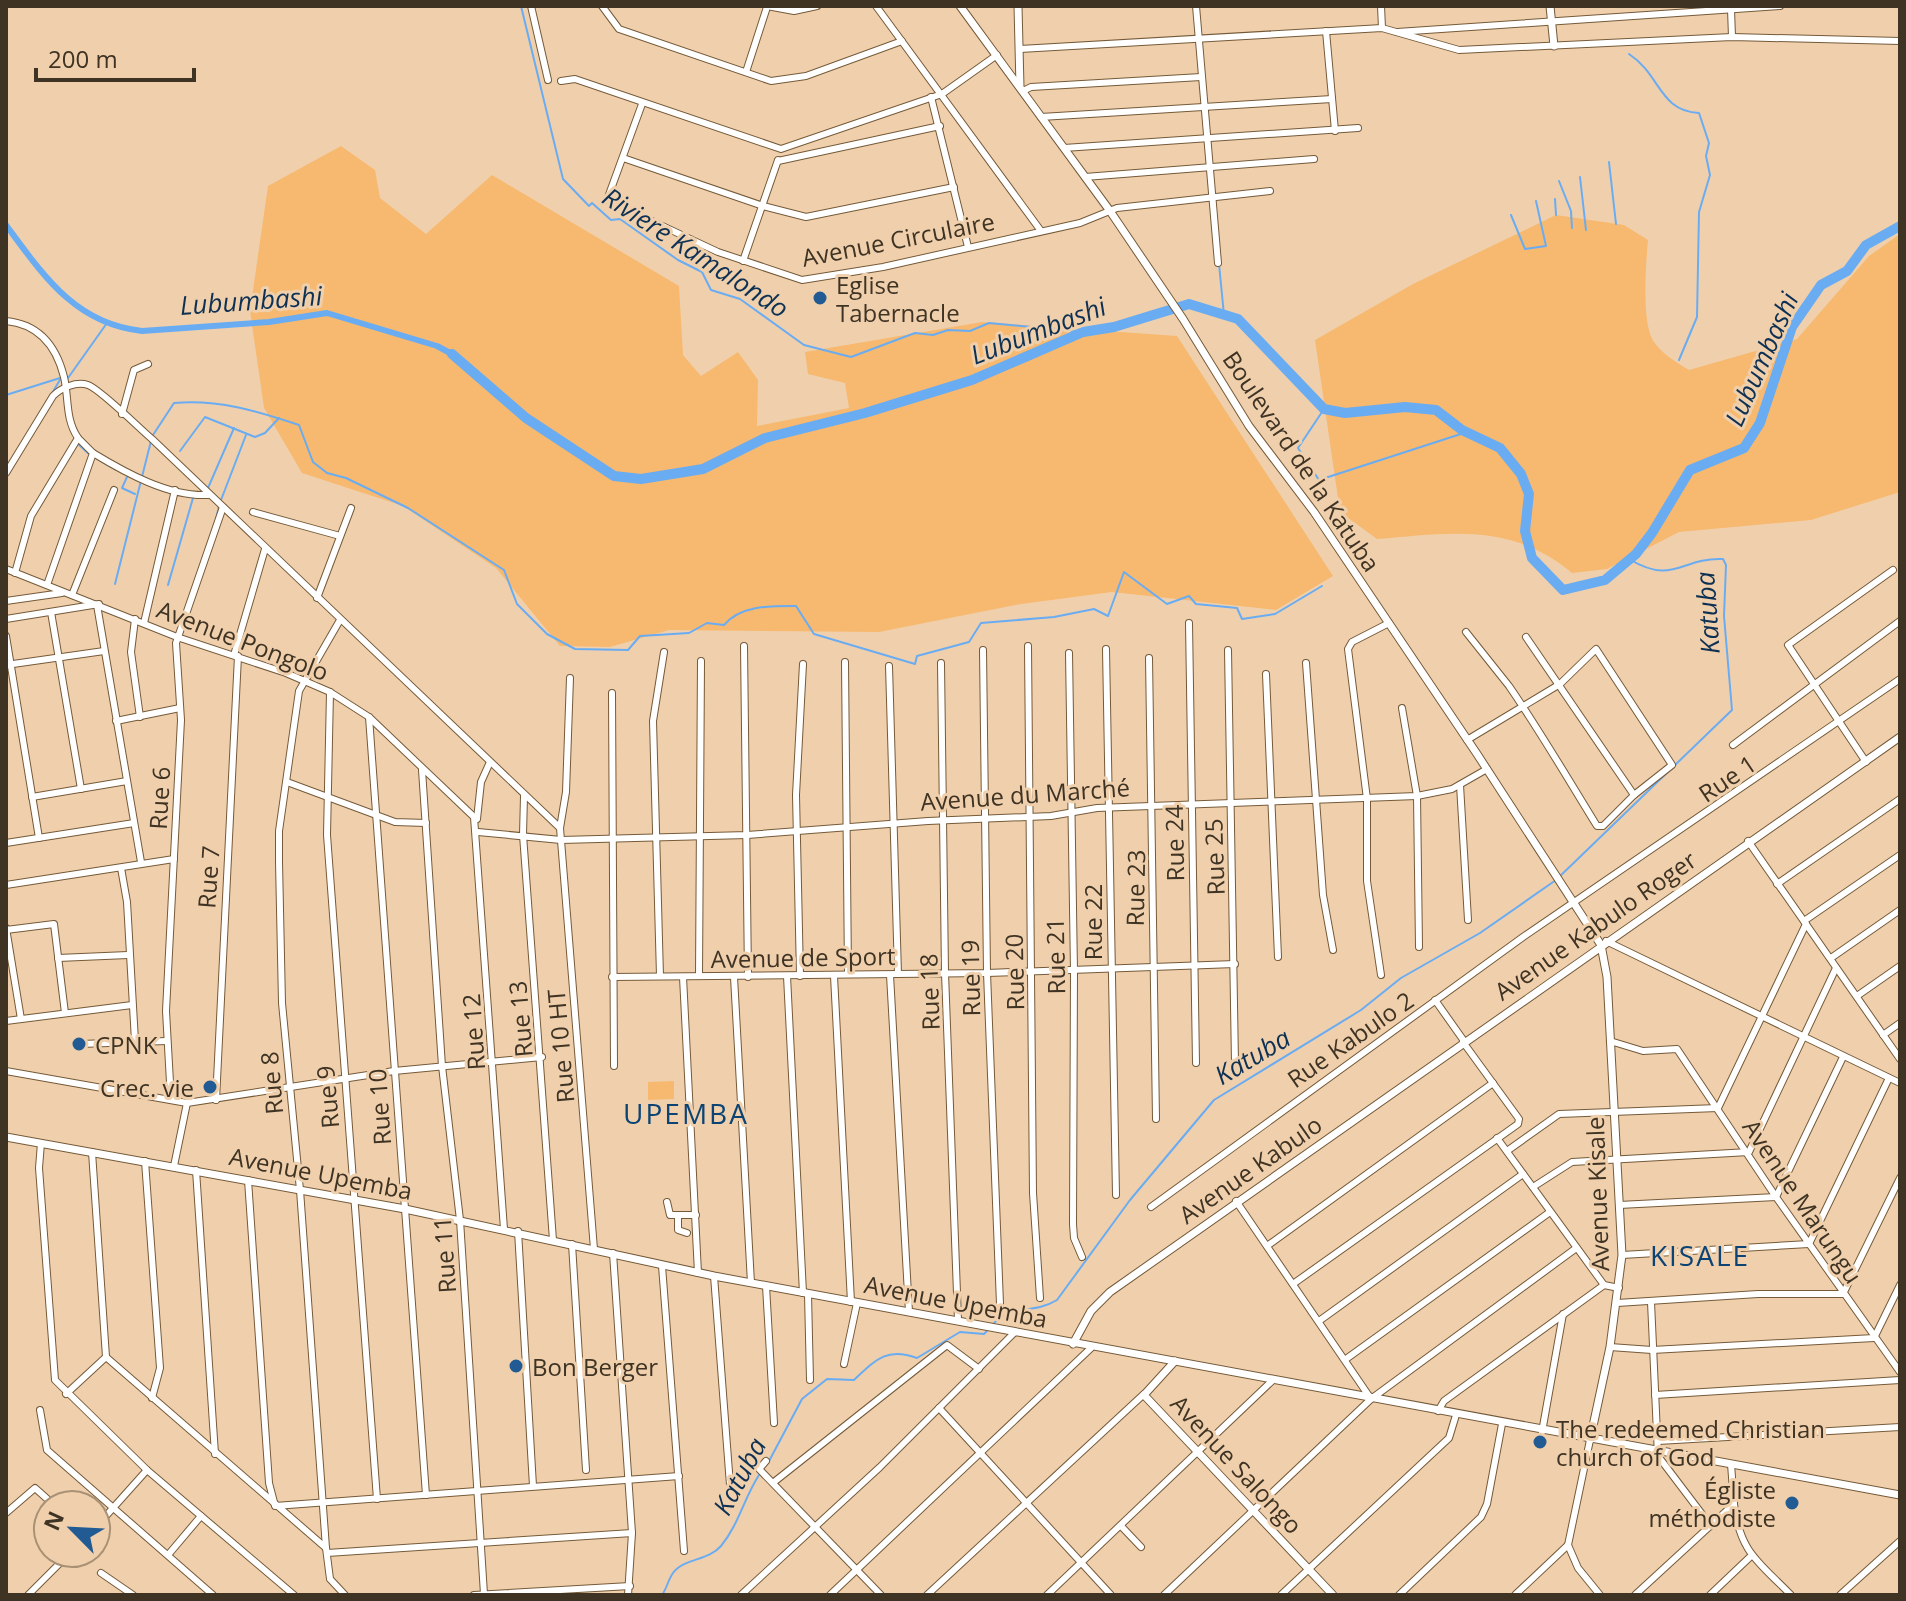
<svg xmlns="http://www.w3.org/2000/svg" width="1906" height="1601" viewBox="0 0 1906 1601" font-family="'Open Sans',sans-serif">
<rect width="100%" height="100%" fill="#f0d0ac"/>
<g fill="#f6b96f">
<path d="M341 146 375 170 380 198 426 234 492 175 679 286 683 355 701 376 738 352 758 380 757 426 849 408 845 383 808 374 805 352 982 322 1177 336 1333 576 1276 610 1112 592 1021 604 879 632 669 630 610 647 560 646 496 568 403 506 302 473 264 408 250 311 268 186Z"/>
<path d="M1556 215 1624 225 1648 240C1646 263 1641 323 1654 342 1662 354 1676 362 1689 370L1797 339 1869 256 1900 234V492L1811 520 1679 532 1607 569 1572 573C1512 522 1449 533 1377 539L1340 512 1315 340 1413 284Z"/>
<path d="M674 1081V1099L648 1100V1082Z"/>
</g>
<g fill="none" stroke-linecap="round" stroke-linejoin="round">
<g stroke="#6aacf2" stroke-width="2">
<path d="M521 6 563 179 589 206 592 203 611 220 620 219 678 260 702 272 711 290 740 299 804 345 851 357 915 333 933 335 948 330 970 331 989 323 1083 332"/>
<path d="M1629 54C1661 75 1659 111 1699 113L1709 143 1706 156 1710 175 1699 212 1697 317 1679 360"/>
<path d="M1609 162 1616 224"/>
<path d="M1580 177 1586 230"/>
<path d="M1559 181 1571 211 1572 228"/>
<path d="M1555 199 1556 215"/>
<path d="M1511 215 1525 249 1546 246 1536 201"/>
<path d="M1219 264 1224 315"/>
<path d="M68 378 107 323"/>
<path d="M6 395 60 378"/>
<path d="M44 407 61 378"/>
<path d="M1324 409 1298 448 1319 480 1467 432"/>
<path d="M153 435 174 403C218 399 257 411 299 425L313 462 327 473 346 478 408 508 504 570 517 604 547 634 575 649 628 650 640 636 689 633 707 623 724 625C741 605 771 606 796 606L814 634 915 664 917 656 969 642 981 623 1054 617 1094 609 1108 616 1124 572 1167 604 1189 596 1196 604 1237 608 1242 619 1275 614 1322 586"/>
<path d="M77 443 90 455"/>
<path d="M180 451 205 417 255 437 265 433 279 418"/>
<path d="M94 457 116 470"/>
<path d="M127 477 122 488 135 494"/>
<path d="M208 488 234 428"/>
<path d="M221 500 246 435"/>
<path d="M216 519 219 506"/>
<path d="M115 584 151 441"/>
<path d="M168 585 193 498"/>
<path d="M991 1326C1013 1303 1032 1315 1057 1300L1130 1200 1214 1100 1361 1010 1401 978 1480 933 1556 880 1732 710 1724 616 1726 565 1723 559C1681 557 1674 586 1629 559"/>
<path d="M768 1463 802 1399 827 1379 854 1380C876 1359 887 1347 917 1358L960 1332 984 1334 987 1331"/>
<path d="M662 1595C667 1588 668 1580 673 1573 684 1558 708 1561 721 1546 739 1524 744 1498 759 1475"/>
</g>
<path stroke="#6aacf2" stroke-width="6" d="M6 225C43 275 75 324 142 331L269 322 327 313 437 346 452 354"/>
<path stroke="#6aacf2" stroke-width="10" d="M452 354 526 418 614 476 641 479 703 469 765 438 865 413 972 380 1083 332 1114 327 1189 304 1238 319 1324 409 1345 413 1405 407 1436 410 1462 430 1500 448 1521 474 1529 494 1525 531 1532 558 1563 590 1605 580 1636 554 1652 533 1690 470 1744 448 1760 423 1792 327 1821 285 1847 271 1866 245 1900 226"/>
<defs>
<g id="minor">
<path d="M531 6 548 80"/>
<path d="M602 6 619 29 771 81 806 76 902 41"/>
<path d="M767 6 794 11 817 6"/>
<path d="M876 6 1041 231"/>
<path d="M1196 6 1218 263"/>
<path d="M1381 6 1382 28"/>
<path d="M1731 9 1732 37"/>
<path d="M1326 31 1335 131"/>
<path d="M1397 32 1780 6"/>
<path d="M1020 49 1382 28 1459 50 1732 37 1900 41"/>
<path d="M746 72 767 7"/>
<path d="M561 81 575 79 781 149 942 94 997 55"/>
<path d="M1023 91 1031 87 1201 77"/>
<path d="M931 97 968 247"/>
<path d="M642 104 607 200 718 252 802 280 883 267 1080 223 1117 208 1270 191"/>
<path d="M1041 117 1332 99"/>
<path d="M1064 148 1358 128"/>
<path d="M623 158 763 206 806 217 954 187"/>
<path d="M778 161 940 126"/>
<path d="M1085 177 1314 159"/>
<path d="M743 261 778 160"/>
<path d="M6 321C38 324 56 345 64 377 69 398 65 419 78 438L31 516 15 573"/>
<path d="M122 414 134 370 148 364"/>
<path d="M93 453C126 473 169 497 208 495"/>
<path d="M6 473 53 396C61 388 76 381 88 385 100 389 139 428 152 439L560 828 594 1249"/>
<path d="M253 512 340 536"/>
<path d="M6 569 177 637 286 673 330 692 369 717 474 817 504 1229"/>
<path d="M47 585 93 453 78 438"/>
<path d="M72 595 114 490"/>
<path d="M317 598 351 508"/>
<path d="M6 601 62 593"/>
<path d="M97 605 141 862"/>
<path d="M51 612 81 789"/>
<path d="M6 619 99 604"/>
<path d="M135 619 131 652 140 717"/>
<path d="M340 620 299 691 279 831V862L282 1003 300 1190 326 1548 330 1579 345 1595"/>
<path d="M144 623 175 490"/>
<path d="M1189 623 1196 1063"/>
<path d="M1466 632 1509 686C1540 731 1568 779 1597 826H1603L1634 795 1672 765 1596 649 1560 684 1467 740"/>
<path d="M6 636 39 838"/>
<path d="M1526 637 1634 795"/>
<path d="M744 646 748 977"/>
<path d="M1028 646 1033 1193 1040 1298"/>
<path d="M1106 649 1116 1195"/>
<path d="M983 650 987 973 1000 1304"/>
<path d="M1228 650 1235 1063"/>
<path d="M1069 653 1074 971 1073 1224 1074 1238 1082 1257"/>
<path d="M234 655 265 549"/>
<path d="M1149 658C1152 812 1153 965 1156 1119"/>
<path d="M845 662 848 974"/>
<path d="M941 663 945 973 958 1320"/>
<path d="M1306 663 1323 895 1333 950"/>
<path d="M6 665 104 651"/>
<path d="M889 666 898 974"/>
<path d="M1266 674 1278 957"/>
<path d="M330 692 327 835 377 1499"/>
<path d="M612 693 614 1066"/>
<path d="M1402 708 1417 796 1419 947"/>
<path d="M369 717 426 1495"/>
<path d="M116 721 180 708"/>
<path d="M1733 745 1900 621"/>
<path d="M1866 762 1788 645 1893 570"/>
<path d="M422 770 442 1066 460 1220 484 1594"/>
<path d="M287 782 395 822 426 823"/>
<path d="M1460 785 1468 920"/>
<path d="M524 796 523 835 553 1240"/>
<path d="M32 797 127 781"/>
<path d="M477 819 481 782 490 762"/>
<path d="M560 828 566 792 570 678"/>
<path d="M478 832 561 840 747 835 928 821 1051 816 1097 808 1417 796 1452 789 1487 769"/>
<path d="M1748 841 1900 1059"/>
<path d="M6 843 134 823"/>
<path d="M121 868 127 902 135 1041"/>
<path d="M1777 884 1900 799"/>
<path d="M6 885 174 859"/>
<path d="M1804 921 1900 855"/>
<path d="M6 928 21 1019"/>
<path d="M6 930 54 924 65 1013"/>
<path d="M1606 941 1900 1083"/>
<path d="M58 958 128 955"/>
<path d="M1831 958 1900 910"/>
<path d="M890 975 909 1312"/>
<path d="M1381 975 1367 881V799L1348 649 1352 642 1389 623"/>
<path d="M660 976 653 721 664 652"/>
<path d="M699 976 701 661"/>
<path d="M787 976 803 1293"/>
<path d="M800 976 796 795 803 664"/>
<path d="M834 976 851 1302"/>
<path d="M612 977 987 973 1235 964"/>
<path d="M683 977 698 1273"/>
<path d="M734 977 751 1283"/>
<path d="M1857 996 1900 966"/>
<path d="M1435 1000 1464 1041"/>
<path d="M6 1021 132 1005"/>
<path d="M1883 1035 1900 1023"/>
<path d="M1610 1041 1643 1051 1677 1049 1776 1197 1900 1372"/>
<path d="M80 1044 167 1041"/>
<path d="M6 1071 187 1103 394 1071 542 1057"/>
<path d="M171 1100 166 1011 181 720 176 643 223 507"/>
<path d="M216 1100 238 656"/>
<path d="M1497 1138 1604 1285 1619 1288"/>
<path d="M41 1143 39 1168 55 1380 147 1470 294 1595"/>
<path d="M1507 1151 1559 1114 1718 1108 1806 924"/>
<path d="M92 1152 106 1357"/>
<path d="M145 1161 160 1368 152 1398"/>
<path d="M174 1166 187 1103"/>
<path d="M196 1170 215 1454"/>
<path d="M248 1180 269 1483 275 1506 679 1476"/>
<path d="M1533 1187 1572 1162 1749 1152 1836 968"/>
<path d="M1236 1201 1371 1399"/>
<path d="M667 1202 670 1215H696"/>
<path d="M1619 1205 1776 1197 1843 1057"/>
<path d="M1151 1207 1523 937 1900 679"/>
<path d="M678 1216V1230L687 1233"/>
<path d="M518 1231 533 1486"/>
<path d="M572 1244 586 1470"/>
<path d="M1267 1246 1493 1083"/>
<path d="M613 1253 632 1533 628 1595"/>
<path d="M1622 1255 1809 1244 1889 1078"/>
<path d="M662 1266 684 1551"/>
<path d="M714 1276 730 1485"/>
<path d="M1293 1284 1518 1124 1519 1119 1463 1042"/>
<path d="M766 1286 774 1423"/>
<path d="M808 1294 810 1380"/>
<path d="M1651 1302 1658 1456 1711 1526"/>
<path d="M1617 1303 1758 1294H1843L1900 1178"/>
<path d="M1319 1321 1523 1174"/>
<path d="M1610 1347 1652 1350 1874 1338 1900 1285"/>
<path d="M106 1357 326 1548"/>
<path d="M1346 1359 1550 1212"/>
<path d="M844 1364 857 1303"/>
<path d="M66 1394 106 1357"/>
<path d="M1655 1395 1900 1380"/>
<path d="M939 1408 1111 1595"/>
<path d="M40 1410 47 1450 213 1595"/>
<path d="M1438 1411 1444 1401 1604 1285"/>
<path d="M1542 1432 1563 1314"/>
<path d="M1658 1441 1900 1427"/>
<path d="M766 1461 759 1469 881 1595"/>
<path d="M774 1482 947 1345 979 1369"/>
<path d="M1734 1504C1740 1553 1759 1562 1791 1595"/>
<path d="M6 1513 35 1488 54 1505"/>
<path d="M1121 1526 1141 1547"/>
<path d="M96 1527 147 1470"/>
<path d="M1568 1545 1578 1568 1600 1595"/>
<path d="M327 1553 632 1533"/>
<path d="M168 1555 201 1516"/>
<path d="M101 1573 133 1595"/>
<path d="M28 1595 70 1553"/>
<path d="M474 1595 630 1586"/>
<path d="M741 1595 880 1467 1015 1332"/>
<path d="M830 1595 1091 1348"/>
<path d="M927 1595 1144 1394"/>
<path d="M1047 1595 1273 1380"/>
<path d="M1164 1595 1371 1399 1575 1249"/>
<path d="M1281 1595 1449 1438 1456 1415"/>
<path d="M1399 1595 1481 1517 1487 1504 1502 1424"/>
<path d="M1515 1595 1568 1545 1590 1440"/>
<path d="M1635 1595 1734 1504 1731 1464"/>
<path d="M1710 1595 1750 1557"/>
<path d="M1840 1595 1900 1541"/>
</g>
<g id="tertiary">
<path d="M960 6 1110 211 1183 319 1249 426 1314 512 1477 754 1601 945 1607 977 1622 1255 1610 1347 1590 1440"/>
<path d="M1018 6 1020 87"/>
<path d="M1550 6 1554 46"/>
<path d="M6 1137 405 1209 714 1276 1900 1495"/>
<path d="M1073 1344 1091 1311 1110 1292 1900 737"/>
<path d="M1175 1361 1144 1395 1333 1595"/>
</g>
</defs>
<use href="#minor" stroke="#755a39" stroke-width="8"/>
<use href="#tertiary" stroke="#755a39" stroke-width="9"/>
<use href="#minor" stroke="#fff" stroke-width="6"/>
<use href="#tertiary" stroke="#fff" stroke-width="7"/>
</g>
<g fill="#225b93" stroke="#f0d0ac" stroke-width="3">
<circle cx="820" cy="298" r="8"/>
<circle cx="79" cy="1044" r="8"/>
<circle cx="210" cy="1087" r="8"/>
<circle cx="516" cy="1366" r="8"/>
<circle cx="1540" cy="1442" r="8"/>
<circle cx="1792" cy="1503" r="8"/>
</g>
<g text-anchor="middle" dominant-baseline="central" stroke-width="6" stroke-linejoin="round" paint-order="stroke">
<g font-size="24" fill="#3f3324" stroke="#f0d0ac">
<text transform="translate(898 239) rotate(-11)">Avenue Circulaire</text>
<text transform="translate(1302 461) rotate(56)">Boulevard de la Katuba</text>
<text transform="translate(243 640) rotate(21)">Avenue Pongolo</text>
<text transform="translate(1727 778) rotate(-34)">Rue 1</text>
<text transform="translate(1025 794) rotate(-4)">Avenue du Marché</text>
<text transform="translate(159 798) rotate(-87)">Rue 6</text>
<text transform="translate(1174 843) rotate(-91)">Rue 24</text>
<text transform="translate(1214 857) rotate(-92)">Rue 25</text>
<text transform="translate(208 877) rotate(-86)">Rue 7</text>
<text transform="translate(1135 888) rotate(-89)">Rue 23</text>
<text transform="translate(1092 922) rotate(-90)">Rue 22</text>
<text transform="translate(1595 925) rotate(-35)">Avenue Kabulo Roger</text>
<text transform="translate(1055 956) rotate(-91)">Rue 21</text>
<text transform="translate(803 957) rotate(-1)">Avenue de Sport</text>
<text transform="translate(1014 972) rotate(-91)">Rue 20</text>
<text transform="translate(970 978) rotate(-91)">Rue 19</text>
<text transform="translate(929 992) rotate(-92)">Rue 18</text>
<text transform="translate(520 1019) rotate(-95)">Rue 13</text>
<text transform="translate(473 1032) rotate(-94)">Rue 12</text>
<text transform="translate(1350 1039) rotate(-35)">Rue Kabulo 2</text>
<text transform="translate(560 1046) rotate(-95)">Rue 10 HT</text>
<text transform="translate(271 1083) rotate(-95)">Rue 8</text>
<text transform="translate(327 1097) rotate(-95)">Rue 9</text>
<text transform="translate(379 1107) rotate(-94)">Rue 10</text>
<text transform="translate(1250 1169) rotate(-35)">Avenue Kabulo</text>
<text transform="translate(321 1173) rotate(11)">Avenue Upemba</text>
<text transform="translate(1597 1194) rotate(-92)">Avenue Kisale</text>
<text transform="translate(1803 1201) rotate(56)">Avenue Marungu</text>
<text transform="translate(444 1255) rotate(-94)">Rue 11</text>
<text transform="translate(956 1301) rotate(11)">Avenue Upemba</text>
<text transform="translate(1237 1464) rotate(47)">Avenue Salongo</text>
</g>
<g font-size="24" fill="#3f3324" stroke="#f0d0ac" text-anchor="start">
<text x="836" y="284">Eglise<tspan x="836" dy="28">Tabernacle</tspan></text>
<text x="95" y="1044">CPNK</text>
<text x="194" y="1087" text-anchor="end">Crec. vie</text>
<text x="532" y="1366">Bon Berger</text>
<text x="1556" y="1428">The redeemed Christian<tspan x="1556" dy="28">church of God</tspan></text>
<text x="1776" y="1489" text-anchor="end">Égliste<tspan x="1776" dy="28">méthodiste</tspan></text>
</g>
<g font-size="26" font-style="italic" fill="#0e3153" stroke="#f0d0ac">
<text transform="translate(696 252) rotate(33)">Riviere Kamalondo</text>
<text transform="translate(251 300) rotate(-4)">Lubumbashi</text>
<text transform="translate(1038 330) rotate(-21)">Lubumbashi</text>
<text transform="translate(1761 359) rotate(-66)">Lubumbashi</text>
<text transform="translate(1707 613) rotate(-94)">Katuba</text>
<text transform="translate(1252 1056) rotate(-31)">Katuba</text>
<text transform="translate(739 1476) rotate(-62)">Katuba</text>
</g>
<g font-size="28" letter-spacing="2" fill="#0b4374" stroke="#f0d0ac">
<text x="686" y="1113">UPEMBA</text>
<text x="1700" y="1255">KISALE</text>
</g>
</g>
<rect width="1906" height="1601" fill="none" stroke="#3f3324" stroke-width="16"/>
<g transform="translate(72 1529) rotate(294)"><circle r="38" fill="#f0d0ac" stroke="#a99176" stroke-width="2"/>
<path d="M0-6L14 30L0 20L-14 30Z" fill="#225b93"/>
<text y="-12" font-size="22" font-weight="bold" text-anchor="middle" fill="#3f3324">N</text>
</g>
<path d="M36 68v12h158v-12" fill="none" stroke="#3f3324" stroke-width="4"/>
<text x="48" y="68" font-size="24" fill="#3f3324" stroke="#f0d0ac" stroke-width="6" paint-order="stroke">200 m</text>
</svg>
